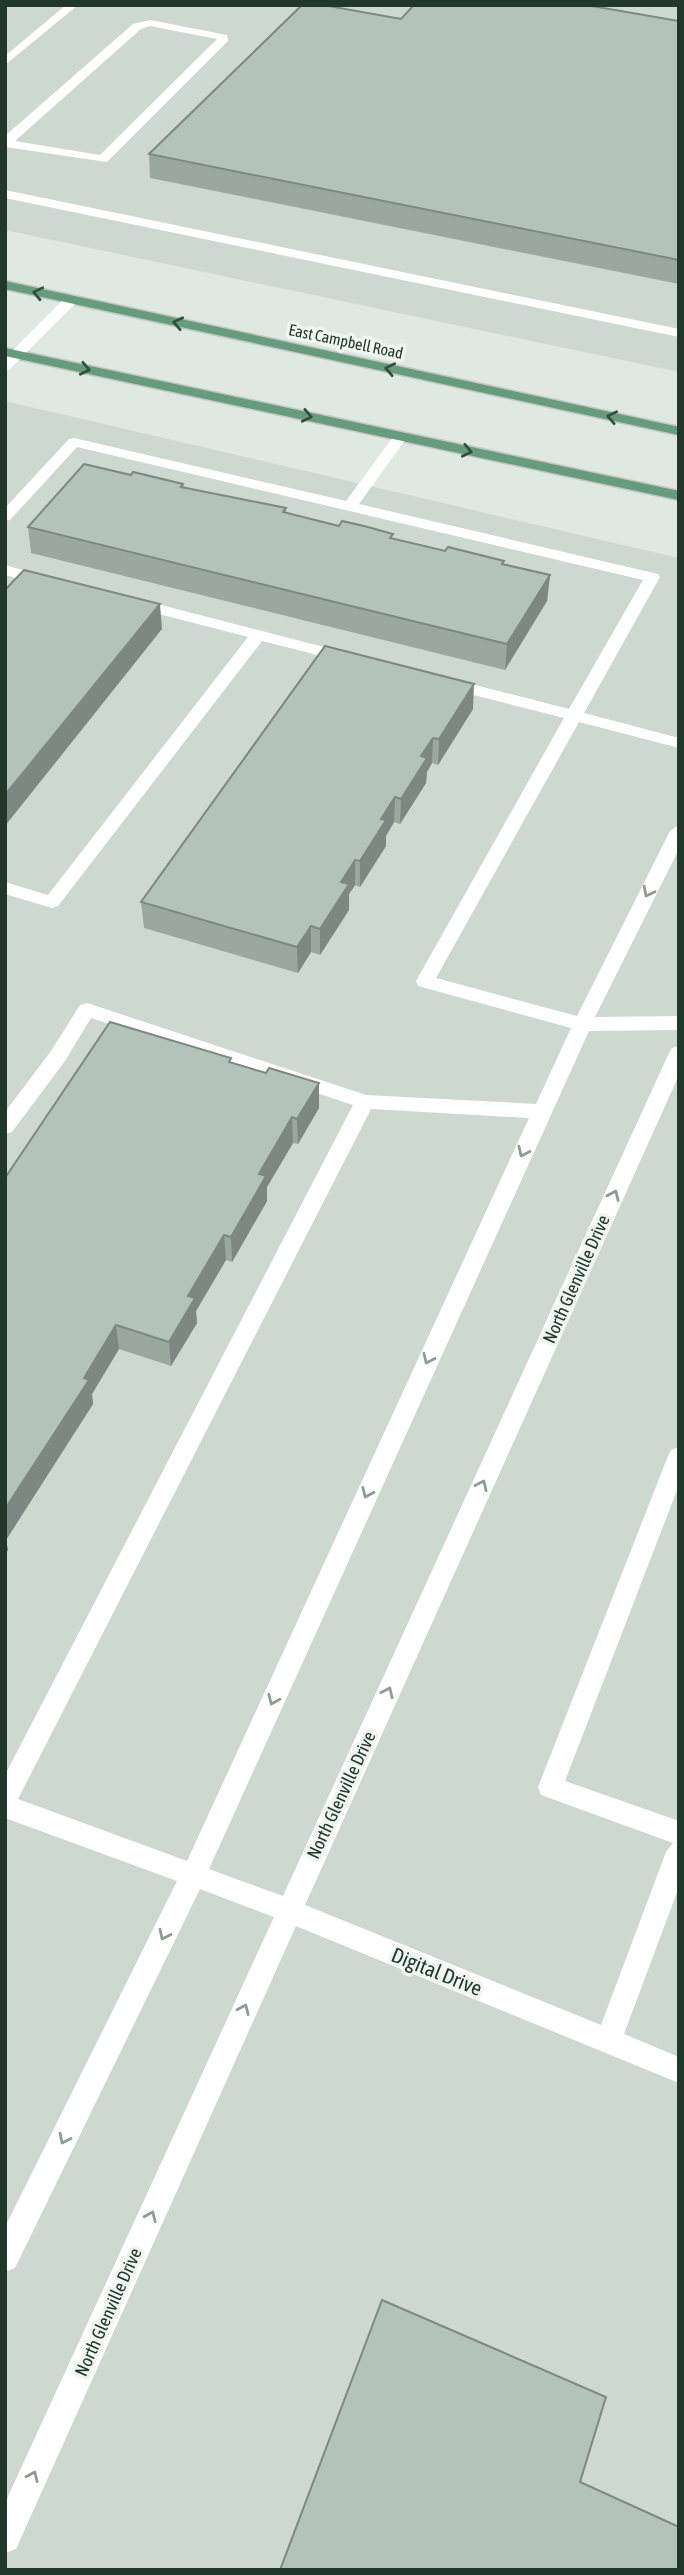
<svg xmlns="http://www.w3.org/2000/svg" width="684" height="2575" viewBox="0 0 684 2575" font-family="'Asap Condensed',sans-serif">
<rect width="100%" height="100%" fill="#dfe9e1"/>
<g fill="#cdd8d0">
<path d="M5 5H679V372L5 230Z"/>
<path d="M5 401 679 558V2570H5Z"/>
</g>
<g fill="none" stroke-linecap="round" stroke-linejoin="round">
<defs>
<g id="major">
<path d="M5 281 679 427V435L5 289Z"/>
<path d="M5 348 679 491V500L5 356Z"/>
</g>
</defs>
<use href="#major" stroke="#c1c7c4" stroke-width="3"/>
<g fill="#fff" fill-rule="evenodd">
<path d="M66 5H78L5 65V56Z"/>
<path d="M150 20 227 35 228 41 107 162 5 147V136L133 24ZM150 26 217 39 100 155 15 141 141 29Z"/>
<path d="M5 190 679 329V337L5 198Z"/>
<path d="M71 296 78 300 76 303 10 369 5 370V358L66 297Z"/>
<path d="M401 432 408 436 359 504 658 574 660 577 584 713 679 738V748L579 722 436 978 577 1016 670 831 679 825V849L595 1017 679 1016V1030L589 1031 209 1869 283 1896 669 1053 672 1048 679 1046V1075L305 1905 601 2025 666 1852 673 1843 541 1795 538 1787 668 1456 671 1450 679 1447V1485L565 1781 679 1821V1887L624 2034 679 2057V2083L296 1926 16 2549 5 2553V2503L274 1917 200 1889 15 2268 5 2272V2227L177 1881 5 1818V1775L353 1105 91 1018 65 1061 12 1132 5 1134V1112L51 1051 80 1005 87 1003 366 1095 536 1104 571 1028 418 986 416 981 564 718 442 687 440 683 448 678 569 709 643 580 77 447 10 520 5 521V508L69 439 74 438 346 501 396 433ZM371 1109 529 1118 187 1861 18 1799Z"/>
<path d="M5 565 51 578 53 581 45 586 5 575Z"/>
<path d="M134 598 355 655 357 658 349 663 262 641 58 906 52 908 5 894V882L48 895 248 637 128 606 126 603 128 600Z"/>
</g>
<use href="#major" fill="#679b7e" fill-rule="evenodd"/>
</g>
<g fill="#9ba8a0">
<path d="M401 19 679 21V284L150 178 149 154Z"/>
<path d="M131 475 183 484 184 488 286 508V513L550 575 547 601 505 670 31 553 28 527Z"/>
<path d="M473 709 438 765 432 763 427 772 426 783 400 824 394 822 386 836V846L360 887 355 885 349 894V910L320 955 311 952 298 973 144 928 141 902Z"/>
<path d="M232 1063 319 1108 298 1144 293 1143 267 1187V1201L232 1262 226 1260 196 1311 197 1323 171 1366 119 1349 92 1394 93 1404 6 1540 8 1550 5 1554V1178Z"/>
</g>
<g fill="#7e8882">
<path d="M550 575 547 601 505 670 507 644Z"/>
<path d="M160 604 162 629 5 826V795Z"/>
<path d="M474 684 473 709 438 765 439 739Z"/>
<path d="M433 738 432 763 427 772 426 783 400 824 401 799 421 756Z"/>
<path d="M395 797 394 822 386 836V846L360 887V861L381 819Z"/>
<path d="M355 860V885L349 894V910L320 955V929L341 882Z"/>
<path d="M311 926V952L298 973 297 947Z"/>
<path d="M319 1083V1108L298 1144 297 1119Z"/>
<path d="M292 1117 293 1143 267 1187V1201L232 1262 231 1237 259 1174Z"/>
<path d="M224 1235 226 1260 196 1311 197 1323 171 1366 169 1342 188 1296Z"/>
<path d="M116 1325 119 1349 92 1394 93 1404 6 1540 8 1550 5 1554V1509Z"/>
</g>
<g fill="#b4c3ba" stroke="#7e8882" stroke-width="2">
<path d="M302 5H323L401 19 414 5H586L679 21V260L149 154Z"/>
<path d="M84 464 131 475 133 472 183 484 181 487 286 508 283 512 339 526 342 521 368 527 393 534 390 538 445 551 448 547 504 561 502 564 550 575 507 644 28 527Z"/>
<path d="M24 570 160 604 5 795V590Z"/>
<path d="M325 646 474 684 439 739 433 738 421 756 427 758 401 799 395 797 381 819 386 820 360 861 355 860 341 882 349 884 320 929 311 926 297 947 141 902Z"/>
<path d="M110 1022 231 1058 229 1062 266 1073 269 1068 319 1083 297 1119 292 1117 259 1174 266 1176 231 1237 224 1235 188 1296 195 1298 169 1342 116 1325 84 1378 89 1380 5 1509V1178Z"/>
<path d="M382 2300 606 2397 580 2482 679 2527V2570H280Z"/>
</g>
<defs><path id="oneway-chevron" d="M-2-3.5L2.5 0L-2 3.5" fill="none" stroke-width="1.6" stroke-linecap="round" stroke-linejoin="round" transform="scale(1.75)"/></defs>
<g stroke="#325040">
<use href="#oneway-chevron" transform="translate(38 293) rotate(-167)"/>
<use href="#oneway-chevron" transform="translate(178 323) rotate(-168)"/>
<use href="#oneway-chevron" transform="translate(85 369) rotate(12)"/>
<use href="#oneway-chevron" transform="translate(390 369) rotate(-168)"/>
<use href="#oneway-chevron" transform="translate(307 416) rotate(12)"/>
<use href="#oneway-chevron" transform="translate(612 417) rotate(-168)"/>
<use href="#oneway-chevron" transform="translate(467 451) rotate(12)"/>
</g>
<g stroke="#909b95">
<use href="#oneway-chevron" transform="translate(648 892) rotate(117)"/>
<use href="#oneway-chevron" transform="translate(523 1152) rotate(115)"/>
<use href="#oneway-chevron" transform="translate(614 1195) rotate(-66)"/>
<use href="#oneway-chevron" transform="translate(428 1359) rotate(115)"/>
<use href="#oneway-chevron" transform="translate(482 1485) rotate(-65)"/>
<use href="#oneway-chevron" transform="translate(367 1493) rotate(114)"/>
<use href="#oneway-chevron" transform="translate(388 1692) rotate(-65)"/>
<use href="#oneway-chevron" transform="translate(273 1700) rotate(114)"/>
<use href="#oneway-chevron" transform="translate(164 1935) rotate(116)"/>
<use href="#oneway-chevron" transform="translate(244 2009) rotate(-66)"/>
<use href="#oneway-chevron" transform="translate(64 2139) rotate(116)"/>
<use href="#oneway-chevron" transform="translate(151 2216) rotate(-66)"/>
<use href="#oneway-chevron" transform="translate(33 2476) rotate(-66)"/>
</g>
<g text-anchor="middle" dominant-baseline="central" stroke-width="7" stroke-linejoin="round" paint-order="stroke">
<g font-size="16" fill="#21372b" stroke="#eff6f0">
<text transform="translate(346 341) rotate(12)">East Campbell Road</text>
</g>
<g font-size="18" fill="#21372b" stroke="#eff6f0">
<text transform="translate(576 1279) rotate(-66)">North Glenville Drive</text>
<text transform="translate(341 1795) rotate(-65)">North Glenville Drive</text>
<text transform="translate(108 2312) rotate(-66)">North Glenville Drive</text>
</g>
<g font-size="21" fill="#21372b" stroke="#eff6f0">
<text transform="translate(437 1971) rotate(22)">Digital Drive</text>
</g>
</g>
<rect width="684" height="2575" fill="none" stroke="#21372b" stroke-width="14"/>
</svg>
